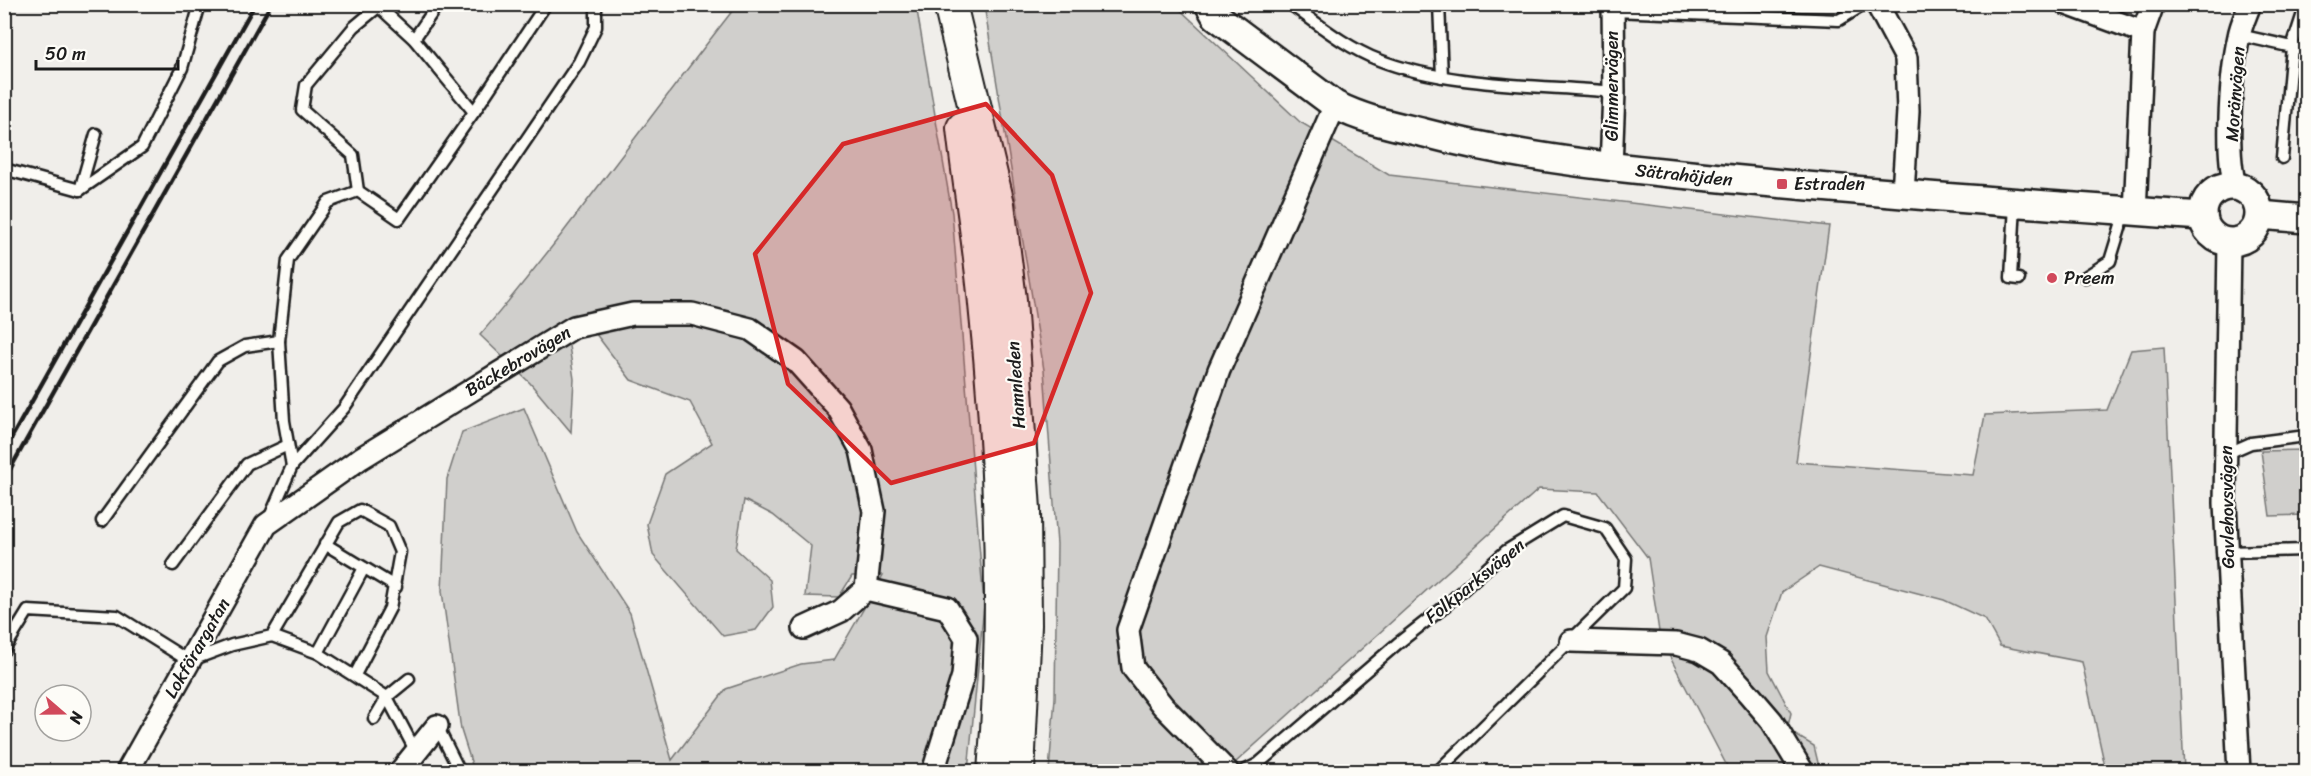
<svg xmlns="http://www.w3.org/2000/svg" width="2311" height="776" viewBox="0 0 2311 776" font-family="Sriracha,sans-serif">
<rect width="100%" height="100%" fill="#f0eeea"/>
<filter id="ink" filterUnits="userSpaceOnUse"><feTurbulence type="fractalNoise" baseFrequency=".0167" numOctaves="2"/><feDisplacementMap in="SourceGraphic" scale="12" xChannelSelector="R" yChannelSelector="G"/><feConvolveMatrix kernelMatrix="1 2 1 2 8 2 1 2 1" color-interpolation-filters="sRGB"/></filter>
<g filter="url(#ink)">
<g fill="#d0cfcc" stroke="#767674" stroke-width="1.5">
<path d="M737 5H916L952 213 984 605 968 771H474L461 730 442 591 447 479 462 432 524 408 577 532 630 613 672 760 726 689 801 664 834 660 883 575 852 576 839 597 805 596 811 546 773 515 744 500 736 549 770 580 773 607 756 630 723 636 653 555 647 524 665 474 712 443 690 402 631 380 583 317 566 326 574 379 571 432 530 383 480 335C570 229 651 114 737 5Z"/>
<path d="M984 5H1175L1300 122 1389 175 1829 226 1796 462 1973 475 1985 415 2107 410 2131 350 2164 347 2184 771H2106L2082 662 2000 646 1985 619 1944 600 1819 567 1782 592 1767 637 1769 671 1791 713 1787 730 1814 746 1820 771H1725L1728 768 1660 638 1648 558 1598 492 1539 489 1226 771H1049L1055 698 1057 544 1044 370Z"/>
<path d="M2306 450V515L2270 516 2261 451Z"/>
</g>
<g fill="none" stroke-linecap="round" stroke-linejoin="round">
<defs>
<g id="service">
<path d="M1290 4C1318 24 1347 48 1379 60 1448 87 1540 85 1614 92"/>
<path d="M1439 4 1442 77"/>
<path d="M1613 11 1839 20 1865 4"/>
<path d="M2239 35 2306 50"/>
<path d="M414 39 438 4"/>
<path d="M474 112 546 4"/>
<path d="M2282 158 2292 47 2306 4"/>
<path d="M4 169 80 190 96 134"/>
<path d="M80 190 142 147 182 68 200 4"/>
<path d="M358 191 353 155 302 110 306 85 354 27 378 7"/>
<path d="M2015 204 2011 278 2019 279"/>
<path d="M2085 277 2110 261 2125 212"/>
<path d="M2226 454 2251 443 2306 436"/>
<path d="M292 466 284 421 279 341 288 260 328 202 358 191 399 219 474 112 414 39 376 4"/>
<path d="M269 519 292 466 344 408 579 62 596 27V4"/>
<path d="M102 521 218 361 245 346 279 341"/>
<path d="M325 544 396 587"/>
<path d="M2227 552 2306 550"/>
<path d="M173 565 247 464 288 445"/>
<path d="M272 636 339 522 360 510 389 526 400 552 390 608 355 675"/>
<path d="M4 650 28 611 117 616 189 661 232 645 272 636 318 653 387 697 415 750"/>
<path d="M318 653 364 568"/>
<path d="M374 719 387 697 409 679"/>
<path d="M437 726 460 772"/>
<path d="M1242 772 1258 764 1397 644 1443 608 1506 551 1563 516 1605 528 1626 559 1624 588 1437 772"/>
</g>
<g id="minor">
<path d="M1877 4 1906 58 1908 111 1903 193"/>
<path d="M2067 4 2143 32"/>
<path d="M1611 167 1614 92 1613 4"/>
<path d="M2235 185C2225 150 2231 72 2239 36 2241 25 2246 15 2250 4"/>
<path d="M2135 213 2143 32 2153 4"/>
<path d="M2229 242 2225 503 2239 772"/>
<path d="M866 589 947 608 966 638 963 676 933 772"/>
<path d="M1571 641 1676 644 1699 650 1721 663 1748 693 1772 721 1803 772"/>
<path d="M127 772 266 525 361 458 574 327 633 314H692L750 329 796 361 838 408 861 450 874 511 866 589 841 611 804 628"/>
<path d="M400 772 437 726"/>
<path d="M1228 772 1163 706 1133 668 1128 630 1219 370 1335 105"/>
</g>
<g id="tertiary">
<path d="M1209 4 1216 16 1335 105C1362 119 1391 125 1421 132 1500 153 1580 164 1661 172 1842 191 2022 203 2203 216"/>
<circle cx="2231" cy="214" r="28"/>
<path d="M2260 215 2306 219"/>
</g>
<g id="secondary">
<path d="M950 4 998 204 1010 300 1024 510 1025 625 1018 772"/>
<path d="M963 128C969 186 980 245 985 304 1001 458 1007 616 994 772"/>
</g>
</defs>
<use href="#service" stroke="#1c1c1c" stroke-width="15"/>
<use href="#minor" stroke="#1c1c1c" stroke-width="26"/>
<use href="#tertiary" stroke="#1c1c1c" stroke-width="32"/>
<use href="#secondary" stroke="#1c1c1c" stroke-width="36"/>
<use href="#service" stroke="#fdfcf7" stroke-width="10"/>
<use href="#minor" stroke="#fdfcf7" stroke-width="21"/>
<use href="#tertiary" stroke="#fdfcf7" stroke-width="27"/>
<use href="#secondary" stroke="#fdfcf7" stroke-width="32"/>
<g stroke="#1c1c1c" stroke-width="4.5">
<path d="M4 451 255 4"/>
<path d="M4 480 271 4"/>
</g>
</g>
</g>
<path fill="#d62828" fill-opacity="0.2" stroke="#d62828" stroke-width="4.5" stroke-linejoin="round" d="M986 104 1052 175 1091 293 1034 443 891 483 788 384 755 254 843 144Z"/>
<g fill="#d1495b" stroke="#fdfcf7" stroke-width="2">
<rect x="1776" y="178" width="12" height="12" rx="3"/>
<circle cx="2052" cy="278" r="6"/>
</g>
<g text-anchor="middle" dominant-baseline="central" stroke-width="4.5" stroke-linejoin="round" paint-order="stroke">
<g font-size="18" fill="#1c1c1c" stroke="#fdfcf7">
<text transform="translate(1612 86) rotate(-90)">Glimmervägen</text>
<text transform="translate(2235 94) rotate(-86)">Moränvägen</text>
<text transform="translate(1684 175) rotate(6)">Sätrahöjden</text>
<text transform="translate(518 361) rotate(-31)">Bäckebrovägen</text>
<text transform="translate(1016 385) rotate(-94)">Hamnleden</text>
<text transform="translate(2227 507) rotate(-91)">Gavlehovsvägen</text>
<text transform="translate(1475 581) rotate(-39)">Folkparksvägen</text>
<text transform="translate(197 648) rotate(-60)">Lokförargatan</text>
</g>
<g font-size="18" fill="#1c1c1c" stroke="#fdfcf7" text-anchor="start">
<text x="1794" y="184">Estraden</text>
<text x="2064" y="278">Preem</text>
</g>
</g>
<rect width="2311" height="776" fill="none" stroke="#fdfcf7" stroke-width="24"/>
<rect x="12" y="12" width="2287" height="752" fill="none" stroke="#1c1c1c" stroke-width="2" filter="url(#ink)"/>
<g transform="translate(63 713) rotate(110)"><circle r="28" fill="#fdfcf7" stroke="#a3a29f" stroke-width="1.5"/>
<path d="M0-4.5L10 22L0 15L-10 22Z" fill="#d1495b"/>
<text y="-9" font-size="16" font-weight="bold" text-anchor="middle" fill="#1c1c1c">N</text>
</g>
<path d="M36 60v9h142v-9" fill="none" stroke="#1c1c1c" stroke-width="3"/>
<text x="45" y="60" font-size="18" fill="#1c1c1c" stroke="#fdfcf7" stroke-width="4.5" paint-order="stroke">50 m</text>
</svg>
